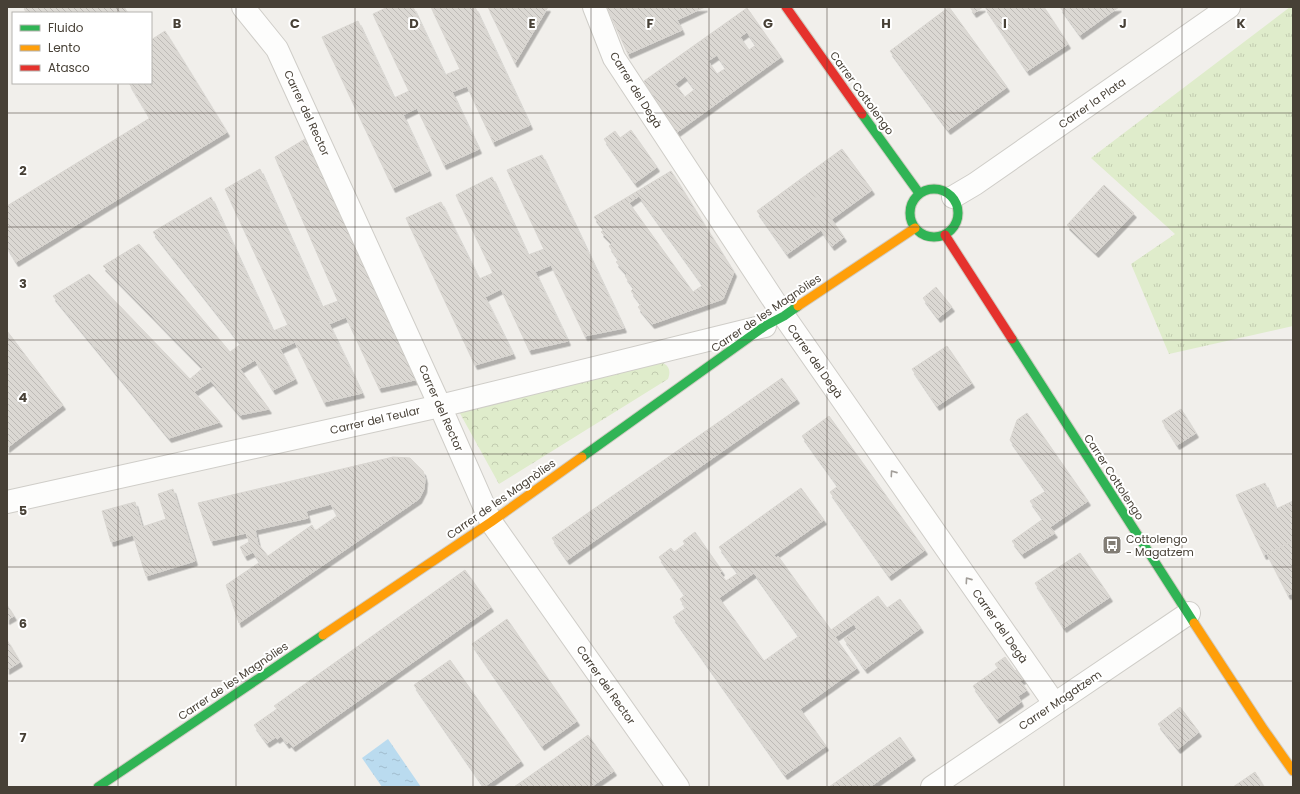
<svg xmlns="http://www.w3.org/2000/svg" width="1300" height="794" viewBox="0 0 1300 794" font-family="Poppins,sans-serif">
<defs>
<pattern id="grass-tufts" width="24" height="20" patternUnits="userSpaceOnUse"><rect width="24" height="20" fill="#dfeccb"/><path d="M3 7l-1-3M5 7V3M7 7l1-3M15 17l-1-3M17 17v-4M19 17l1-3" fill="none" stroke="#c1cbaf"/></pattern>
<pattern id="forest-crowns" width="20" height="18" patternUnits="userSpaceOnUse"><rect width="20" height="18" fill="#dfeccb"/><path d="M2 6a3 3 0 1 1 6 0M12 15a3 3 0 1 1 6 0" fill="none" stroke="#c1cbaf"/></pattern>
<pattern id="water-ripples" width="26" height="14" patternUnits="userSpaceOnUse"><rect width="26" height="14" fill="#badbef"/><path d="M2 4q2-2 4 0t4 0M15 11q2-2 4 0t4 0" fill="none" stroke="#a1bdce"/></pattern>
<pattern id="building-back-hatch" width="6" height="6" patternUnits="userSpaceOnUse"><rect width="6" height="6" fill="#dbd8d3"/><path d="M-1 5l2 2M0 0l6 6M5-1l2 2" fill="none" stroke="#bdbab6"/></pattern>
<filter id="shadow"><feDropShadow dx="2.5" dy="4.5" stdDeviation="0" flood-color="#0004"/></filter>
</defs>
<rect width="100%" height="100%" fill="#f1efeb"/>
<path fill="url(#grass-tufts)" d="M1290 7H1293V326L1169 354 1131 264 1175 234 1091 158Z"/>
<path fill="url(#forest-crowns)" d="M652 359C664 363 673 365 668 379L499 484 457 408Z"/>
<path fill="url(#water-ripples)" d="M388 739 421 787H382L362 758Z"/>
<g fill="url(#building-back-hatch)" stroke="#d9d6d1" fill-rule="evenodd" filter="url(#shadow)">
<path d="M26 7H124L128 13H27L24 9Z"/>
<path d="M388 7H413L445 75 460 69 431 7H475L530 125 493 142 467 86 452 92 479 149 444 165 417 108 403 115 429 171 393 188 322 37 358 21 394 98 409 91 373 14Z"/>
<path d="M488 7H548L515 63Z"/>
<path d="M607 7H705L677 20 682 30 628 54Z"/>
<path d="M949 7 1007 87 948 130 890 51Z"/>
<path d="M970 7H983L974 13Z"/>
<path d="M985 7H1044L1068 44 1027 71Z"/>
<path d="M1060 7H1119L1080 35Z"/>
<path d="M747 8 781 57 676 133 644 81ZM747 32 756 45 749 50 740 37ZM717 55 726 68 717 74 708 61ZM685 76 695 89 685 97 675 84Z"/>
<path d="M165 31 227 132 16 262 7 247V206L150 118 129 83H151V40Z"/>
<path d="M631 130 657 167 635 183 604 139 615 131 620 138Z"/>
<path d="M305 139 419 379 379 388 346 317 329 324 362 393 324 402 295 342 280 349 295 379 273 390 255 360 240 369 269 409 240 415 211 381 194 392 220 422 169 438 53 296 89 274 190 379 203 368 103 266 139 244 230 352 241 344 153 232 211 197 273 331 288 325 225 189 260 169 322 307 338 301 275 157Z"/>
<path d="M842 149 872 190 832 219 802 178Z"/>
<path d="M542 155 624 328 585 336 551 265 535 272 568 341 529 350 501 289 485 297 513 354 475 365 406 218 441 202 479 279 493 273 456 195 492 177 528 255 544 249 507 170Z"/>
<path d="M671 171 734 272 723 299 652 324 638 307 641 304 631 291 634 288 625 276 627 274 616 262 619 260 609 246 612 243 601 232 604 229 594 217ZM639 196 703 285 693 292 629 203Z"/>
<path d="M802 178 844 237 832 246 821 230 787 254 757 211Z"/>
<path d="M1104 185 1134 213 1096 253 1067 225Z"/>
<path d="M936 287 952 307 938 318 923 298Z"/>
<path d="M7 331 63 405 7 448Z"/>
<path d="M947 346 972 383 937 406 912 369Z"/>
<path d="M782 378 797 399 567 560 552 538Z"/>
<path d="M1181 409 1196 433 1177 445 1162 421Z"/>
<path d="M1027 413 1088 501 1050 527 1055 533 1022 554 1012 541 1043 519 1030 501 1046 491 1010 440 1017 420Z"/>
<path d="M829 416 925 550 889 576 830 492 838 486 802 436Z"/>
<path d="M393 457 410 458 423 471 425 479 424 489 419 499 239 623 226 585 260 562 253 552 245 556 240 547 249 542 246 533 211 541 198 503ZM331 504 337 516 315 531 312 525 268 556 258 544 255 530 308 518 306 511Z"/>
<path d="M1265 483 1276 509 1293 501V541L1264 555 1236 495Z"/>
<path d="M801 488 824 520 774 555 776 558 778 556 831 630 878 596 887 608 900 599 921 628 865 669 844 639 857 629 854 624 835 637 857 668 800 709 826 746 785 775 673 617 686 608 680 599 685 595 659 557 671 548 674 552 685 544 683 541 695 532 722 571 720 573 726 581 738 573 719 547ZM754 573 799 636 764 661 719 598Z"/>
<path d="M173 489 195 561 146 576 133 535 111 542 102 511 135 502 142 527 166 519 158 494Z"/>
<path d="M1293 541V593L1288 595 1267 554Z"/>
<path d="M1080 553 1110 597 1064 628 1035 583Z"/>
<path d="M465 570 491 607 293 747 289 742 287 744 281 736 277 739 276 737 267 743 254 725 277 709 274 706Z"/>
<path d="M7 605 14 616 7 620Z"/>
<path d="M507 619 577 721 542 746 472 644Z"/>
<path d="M7 640 20 662 7 670Z"/>
<path d="M1005 657 1015 671 1020 667 1027 677 1020 681 1027 690 1018 696 1021 702 997 719 973 686 998 668 995 664Z"/>
<path d="M450 660 521 761 484 787 414 685Z"/>
<path d="M1180 707 1199 732 1178 749 1158 724Z"/>
<path d="M588 735 614 771 591 787H514Z"/>
<path d="M900 737 913 756 870 787H829Z"/>
<path d="M1255 772 1264 787H1233Z"/>
</g>
<g fill="none" stroke-linecap="round" stroke-linejoin="round">
<defs>
<g id="street">
<path d="M243 7 277 49 440 406 491 522 678 787"/>
<path d="M594 7 614 58 784 316 1054 703"/>
<path d="M953 197 975 184 1229 7"/>
<path d="M7 502 440 406 765 326"/>
<path d="M932 787 1189 613"/>
</g>
<g id="fast">
<path d="M862 114 919 193"/>
<circle cx="934" cy="213" r="24"/>
<path d="M1012 339 1194 623"/>
<path d="M582 457 765 326 784 316 798 306"/>
<path d="M98 787 323 635"/>
</g>
<g id="slow">
<path d="M798 306 915 228"/>
<path d="M1194 623 1262 727 1293 771"/>
<path d="M323 635 491 522 582 457"/>
</g>
<g id="jam">
<path d="M786 7 862 114"/>
<path d="M945 235 1012 339"/>
</g>
</defs>
<use href="#street" stroke="#cfcdc8" stroke-width="24"/>
<use href="#fast" stroke="#d1ccc2" stroke-width="11"/>
<use href="#slow" stroke="#d1ccc2" stroke-width="11"/>
<use href="#jam" stroke="#d1ccc2" stroke-width="11"/>
<use href="#street" stroke="#fdfdfc" stroke-width="22"/>
<use href="#fast" stroke="#30b455" stroke-width="9"/>
<use href="#slow" stroke="#ff9f0a" stroke-width="9"/>
<use href="#jam" stroke="#e5322d" stroke-width="9"/>
</g>
<defs><path id="oneway-chevron" d="M-2-3.5L2.5 0L-2 3.5" fill="none" stroke-width="1.6" stroke-linecap="round" stroke-linejoin="round"/></defs>
<g stroke="#a29e99">
<use href="#oneway-chevron" transform="translate(893 473) rotate(-125)"/>
<use href="#oneway-chevron" transform="translate(968 580) rotate(-125)"/>
</g>
<path fill="none" stroke="#474036" stroke-width="1" stroke-opacity="0.55" d="M118 7V13M236 7V787M355 7V787M473 7V787M591 7V787M709 7V787M827 7V787M945 7V787M1064 7V787M1182 7V787M118 83V787M7 113H1293M7 227H1293M7 340H1293M7 454H1293M7 567H1293M7 681H1293"/>
<defs>
<symbol id="bus-square" viewBox="-11 -11 22 22"><rect x="-9" y="-9" width="18" height="18" rx="4" fill="#827d75" stroke="#fff"/><path d="M-5-6H5V4H4V6H2V4H-2V6H-4V4H-5ZM-3.5-4V0h7V-4ZM-3.5 1.2v1.5H-2V1.2ZM2 1.2v1.5H3.5V1.2Z" fill="#fff"/></symbol>
</defs>
<g fill-rule="evenodd">
<use href="#bus-square" x="1101" y="534" width="22" height="22"/>
</g>
<g text-anchor="middle" dominant-baseline="central" stroke-width="4" stroke-linejoin="round" paint-order="stroke">
<g font-size="11" fill="#474036" stroke="#fff">
<text transform="translate(636 90) rotate(58)">Carrer del Degà</text>
<text transform="translate(862 93) rotate(54)">Carrer Cottolengo</text>
<text transform="translate(1092 103) rotate(-35)">Carrer la Plata</text>
<text transform="translate(307 113) rotate(65)">Carrer del Rector</text>
<text transform="translate(766 313) rotate(-34)">Carrer de les Magnòlies</text>
<text transform="translate(815 361) rotate(55)">Carrer del Degà</text>
<text transform="translate(441 408) rotate(66)">Carrer del Rector</text>
<text transform="translate(375 420) rotate(-13)">Carrer del Teular</text>
<text transform="translate(1114 477) rotate(57)">Carrer Cottolengo</text>
<text transform="translate(501 499) rotate(-35)">Carrer de les Magnòlies</text>
<text transform="translate(1000 626) rotate(55)">Carrer del Degà</text>
<text transform="translate(233 681) rotate(-34)">Carrer de les Magnòlies</text>
<text transform="translate(606 685) rotate(55)">Carrer del Rector</text>
<text transform="translate(1060 700) rotate(-34)">Carrer Magatzem</text>
</g>
<g font-size="11" fill="#474036" stroke="#fff" text-anchor="start">
<text x="1126" y="539">Cottolengo<tspan x="1126" dy="13">- Magatzem</tspan></text>
</g>
</g>
<g font-size="13" text-anchor="middle" font-weight="bold" fill="#474036" stroke="#fff" stroke-width="4" stroke-linejoin="round" paint-order="stroke">
<text x="177" y="28">B</text>
<text x="295" y="28">C</text>
<text x="414" y="28">D</text>
<text x="532" y="28">E</text>
<text x="650" y="28">F</text>
<text x="768" y="28">G</text>
<text x="886" y="28">H</text>
<text x="1005" y="28">I</text>
<text x="1123" y="28">J</text>
<text x="1241" y="28">K</text>
<text x="23" y="175">2</text>
<text x="23" y="288">3</text>
<text x="23" y="402">4</text>
<text x="23" y="515">5</text>
<text x="23" y="628">6</text>
<text x="23" y="742">7</text>
</g>
<rect width="1300" height="794" fill="none" stroke="#474036" stroke-width="16"/>
<rect x="12" y="12" width="140" height="72" fill="#ffffff" stroke="#b5b3af"/>
<rect x="20" y="25" width="20" height="6" fill="#30b455" stroke="#b5b3af"/>
<text x="48" y="32" font-size="12" fill="#474036">Fluido</text>
<rect x="20" y="45" width="20" height="6" fill="#ff9f0a" stroke="#b5b3af"/>
<text x="48" y="52" font-size="12" fill="#474036">Lento</text>
<rect x="20" y="65" width="20" height="6" fill="#e5322d" stroke="#b5b3af"/>
<text x="48" y="72" font-size="12" fill="#474036">Atasco</text>
</svg>
